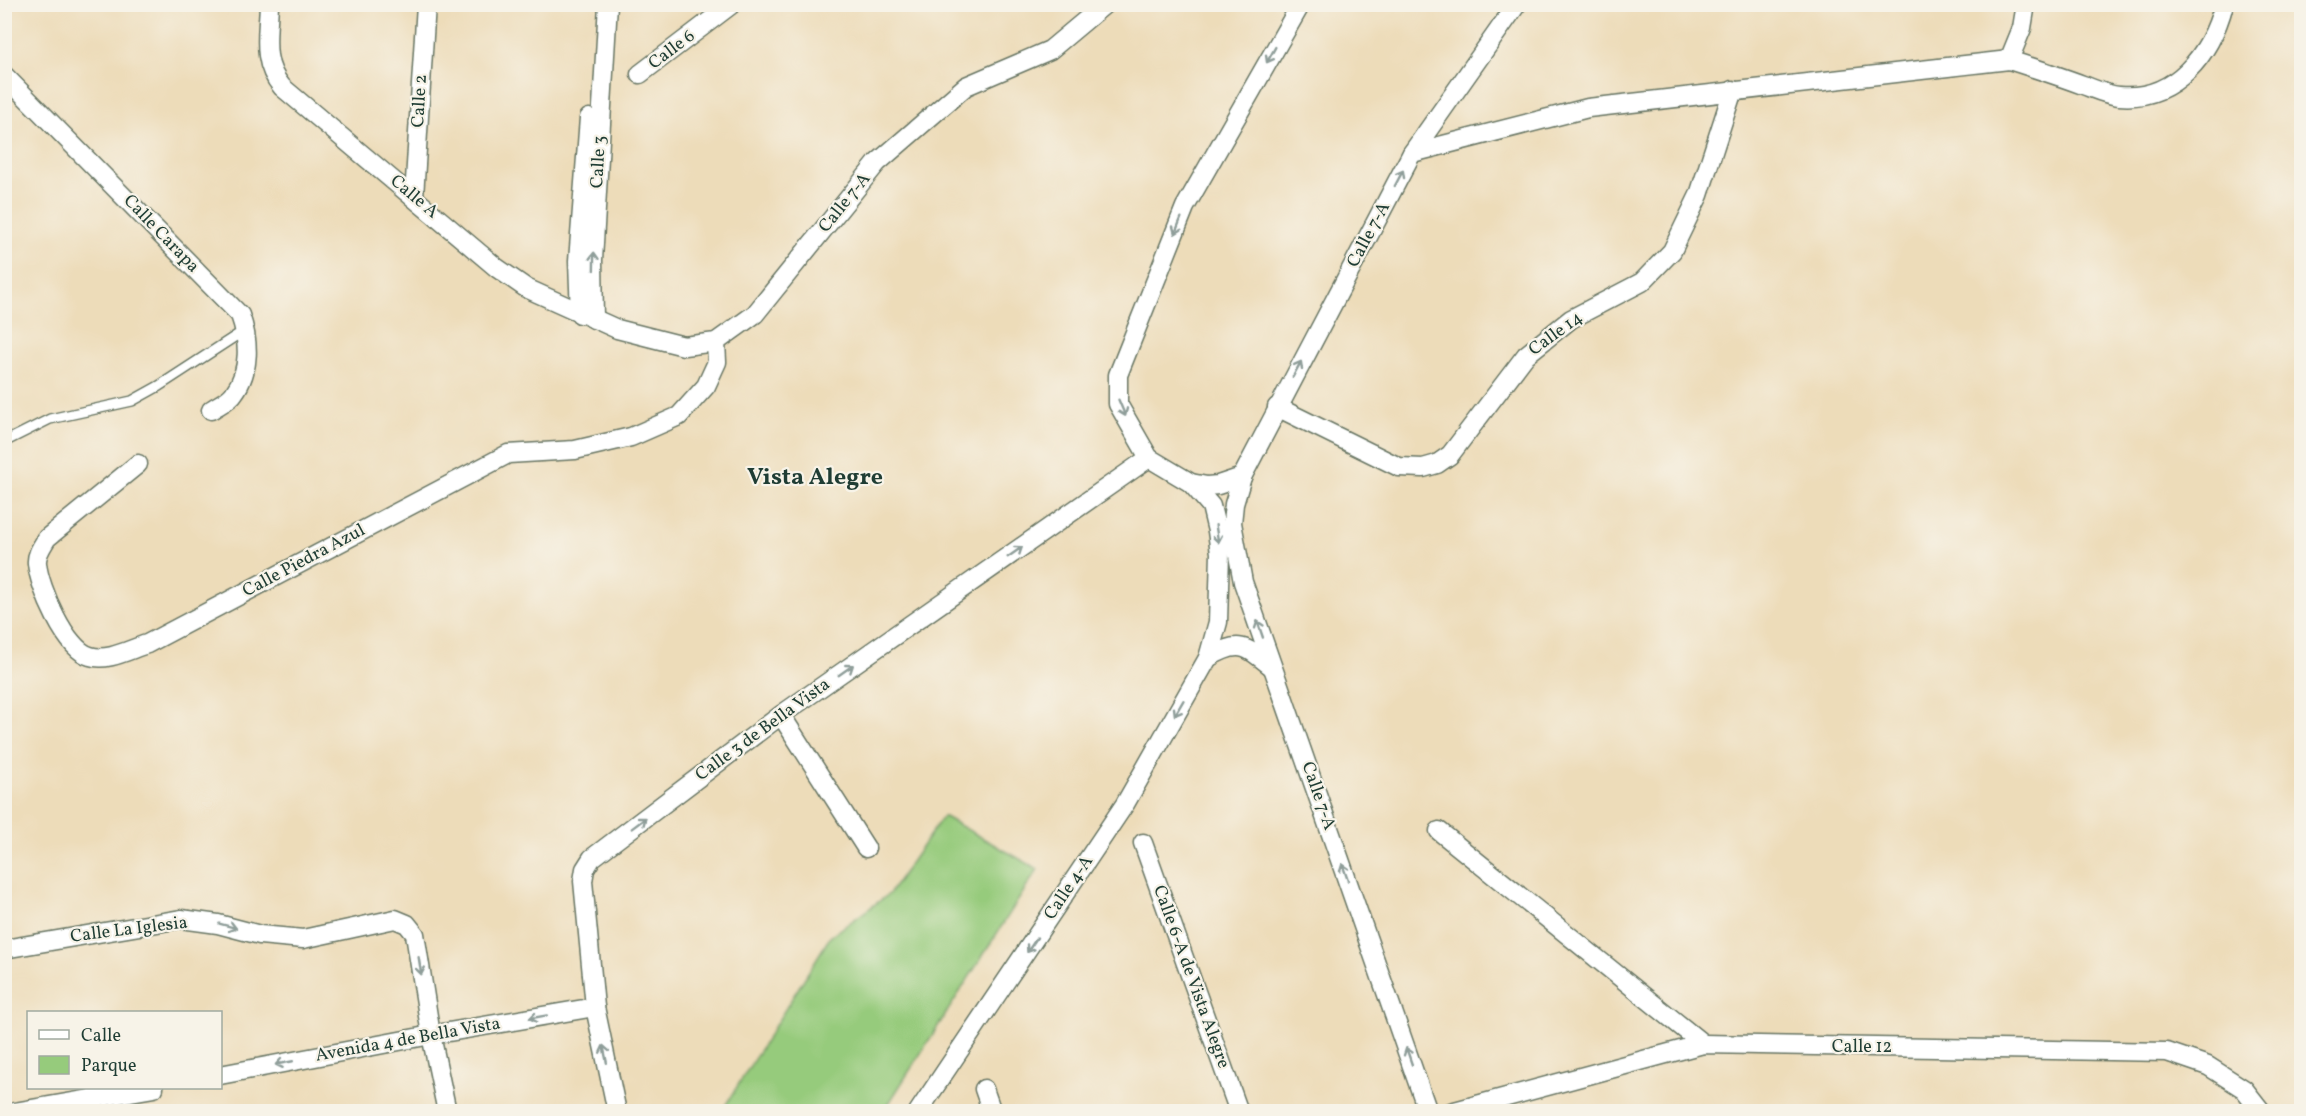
<svg xmlns="http://www.w3.org/2000/svg" width="2306" height="1116" viewBox="0 0 2306 1116" font-family="Vollkorn,serif">
<rect width="100%" height="100%" fill="#f7f3e8"/>
<filter id="ink" filterUnits="userSpaceOnUse"><feTurbulence type="fractalNoise" baseFrequency=".0167" numOctaves="2"/><feDisplacementMap in="SourceGraphic" scale="12" xChannelSelector="R" yChannelSelector="G"/><feConvolveMatrix kernelMatrix="1 2 1 2 8 2 1 2 1" color-interpolation-filters="sRGB"/></filter>
<filter id="wash" filterUnits="userSpaceOnUse"><feTurbulence type="fractalNoise" baseFrequency=".008" numOctaves="4" result="noise"/><feDisplacementMap in="SourceGraphic" scale="24" xChannelSelector="R" yChannelSelector="G"/><feGaussianBlur stdDeviation="1.35" result="paint"/><feColorMatrix in="noise" values="0 0 0 0 0 0 0 0 0 0 0 0 0 0 0 0 0 1.4 0 .05"/><feComposite in="paint" operator="in"/></filter>
<g filter="url(#wash)">
<rect width="100%" height="100%" fill="#eddcb9"/>
<path fill="#96cb7c" stroke="#5a8458" stroke-width="1.5" d="M943 816 1038 869 884 1111H722L830 937 889 894Z"/>
</g>
<g filter="url(#ink)">
<g fill="none" stroke-linecap="round" stroke-linejoin="round">
<defs>
<path id="lane" d="M4 442 50 419 132 401 159 386 245 330"/>
<g id="street">
<path d="M269 4C268 35 261 62 282 87L497 268 526 288 617 329 684 346 716 342 755 314 877 163 966 86 1050 50 1105 4"/>
<path d="M2009 60C2034 68 2059 76 2083 85 2094 89 2107 95 2119 96 2175 101 2211 54 2224 4"/>
<path d="M640 74 732 4"/>
<path d="M4 75 240 315C249 340 251 370 234 393 230 400 218 405 211 410"/>
<path d="M1412 153 1588 108 2009 60 2022 28 2026 4"/>
<path d="M414 197 426 4"/>
<path d="M580 314 578 261 589 118"/>
<path d="M594 319 593 260 608 4"/>
<path d="M1277 407 1399 467 1423 468 1437 464 1450 455 1526 355 1571 319 1642 282 1672 251 1699 195 1733 90"/>
<path d="M138 464 47 538C43 545 36 554 37 563 39 587 66 650 90 656 108 662 130 649 147 644L508 454 575 450 631 437 679 416 706 386 717 362 716 342"/>
<path d="M1242 477 1218 485 1207 486 1191 483 1149 458 1118 404V375L1185 207 1301 4"/>
<path d="M1208 658C1239 640 1245 645 1272 667"/>
<path d="M781 715 866 848"/>
<path d="M1439 831 1703 1044"/>
<path d="M1143 843 1239 1112"/>
<path d="M4 949 181 919 218 924 260 935 303 939 395 919 407 924 415 934 431 1035 447 1112"/>
<path d="M220 1075 431 1035 595 1007"/>
<path d="M984 1089 992 1112"/>
<path d="M14 1112 154 1088"/>
<path d="M617 1112 595 1007 583 881 585 869 592 858 781 715 1149 458"/>
<path d="M918 1112 1125 804 1208 658 1218 622 1220 553 1217 531 1211 506 1191 483"/>
<path d="M1428 1112 1243 582 1232 523 1234 504 1242 477 1412 153 1517 4"/>
<path d="M1451 1112 1703 1044 2167 1052 2208 1066 2244 1089 2262 1112"/>
</g>
</defs>
<use href="#lane" stroke="#677563" stroke-width="12"/>
<use href="#street" stroke="#677563" stroke-width="21"/>
<use href="#lane" stroke="#fff" stroke-width="9"/>
<use href="#street" stroke="#fff" stroke-width="18"/>
</g>
<defs><path id="oneway-shaft" d="M-6 0H5M1.5-3L5.5 0L1.5 3" fill="none" stroke-width="1.6" stroke-linecap="round" stroke-linejoin="round" transform="scale(1.5)"/></defs>
<g stroke="#8f9e9a">
<use href="#oneway-shaft" transform="translate(1271 55) rotate(119)"/>
<use href="#oneway-shaft" transform="translate(1399 178) rotate(-62)"/>
<use href="#oneway-shaft" transform="translate(1178 226) rotate(112)"/>
<use href="#oneway-shaft" transform="translate(594 261) rotate(-89)"/>
<use href="#oneway-shaft" transform="translate(1297 369) rotate(-62)"/>
<use href="#oneway-shaft" transform="translate(1122 408) rotate(67)"/>
<use href="#oneway-shaft" transform="translate(1217 534) rotate(81)"/>
<use href="#oneway-shaft" transform="translate(1015 552) rotate(-35)"/>
<use href="#oneway-shaft" transform="translate(1260 629) rotate(-109)"/>
<use href="#oneway-shaft" transform="translate(846 670) rotate(-35)"/>
<use href="#oneway-shaft" transform="translate(1179 708) rotate(120)"/>
<use href="#oneway-shaft" transform="translate(639 823) rotate(-37)"/>
<use href="#oneway-shaft" transform="translate(1345 872) rotate(-109)"/>
<use href="#oneway-shaft" transform="translate(228 926) rotate(15)"/>
<use href="#oneway-shaft" transform="translate(1032 945) rotate(124)"/>
<use href="#oneway-shaft" transform="translate(420 966) rotate(81)"/>
<use href="#oneway-shaft" transform="translate(538 1017) rotate(170)"/>
<use href="#oneway-shaft" transform="translate(605 1054) rotate(-102)"/>
<use href="#oneway-shaft" transform="translate(1409 1056) rotate(-109)"/>
<use href="#oneway-shaft" transform="translate(284 1063) rotate(169)"/>
</g>
</g>
<g text-anchor="middle" dominant-baseline="central" stroke-width="4.5" stroke-linejoin="round" paint-order="stroke">
<g font-size="18" fill="#1f3d34" stroke="#f7f3e8">
<text transform="translate(672 50) rotate(-37)">Calle 6</text>
<text transform="translate(420 101) rotate(-87)">Calle 2</text>
<text transform="translate(599 162) rotate(-87)">Calle 3</text>
<text transform="translate(414 197) rotate(40)">Calle A</text>
<text transform="translate(845 203) rotate(-51)">Calle 7-A</text>
<text transform="translate(161 234) rotate(46)">Calle Carapa</text>
<text transform="translate(1369 235) rotate(-62)">Calle 7-A</text>
<text transform="translate(1556 334) rotate(-36)">Calle 14</text>
<text transform="translate(304 561) rotate(-28)">Calle Piedra Azul</text>
<text transform="translate(763 730) rotate(-36)">Calle 3 de Bella Vista</text>
<text transform="translate(1318 796) rotate(71)">Calle 7-A</text>
<text transform="translate(1069 888) rotate(-56)">Calle 4-A</text>
<text transform="translate(129 930) rotate(-7)">Calle La Iglesia</text>
<text transform="translate(1191 977) rotate(70)">Calle 6-A de Vista Alegre</text>
<text transform="translate(408 1040) rotate(-10)">Avenida 4 de Bella Vista</text>
<text x="1862" y="1047">Calle 12</text>
</g>
<g font-size="24" font-weight="bold" fill="#1f3d34" stroke="#f7f3e8">
<text x="815" y="478">Vista Alegre</text>
</g>
</g>
<rect width="2306" height="1116" fill="none" stroke="#f7f3e8" stroke-width="24"/>
<rect x="27" y="1011" width="195" height="78" fill="#f7f3e8" stroke="#a1aaa0" stroke-width="1.5"/>
<rect x="39" y="1030" width="30" height="9" fill="#ffffff" stroke="#a1aaa0" stroke-width="1.5"/>
<text x="81" y="1041" font-size="18" fill="#1f3d34">Calle</text>
<rect x="39" y="1056" width="30" height="18" fill="#96cb7c" stroke="#a1aaa0" stroke-width="1.5"/>
<text x="81" y="1071" font-size="18" fill="#1f3d34">Parque</text>
</svg>
